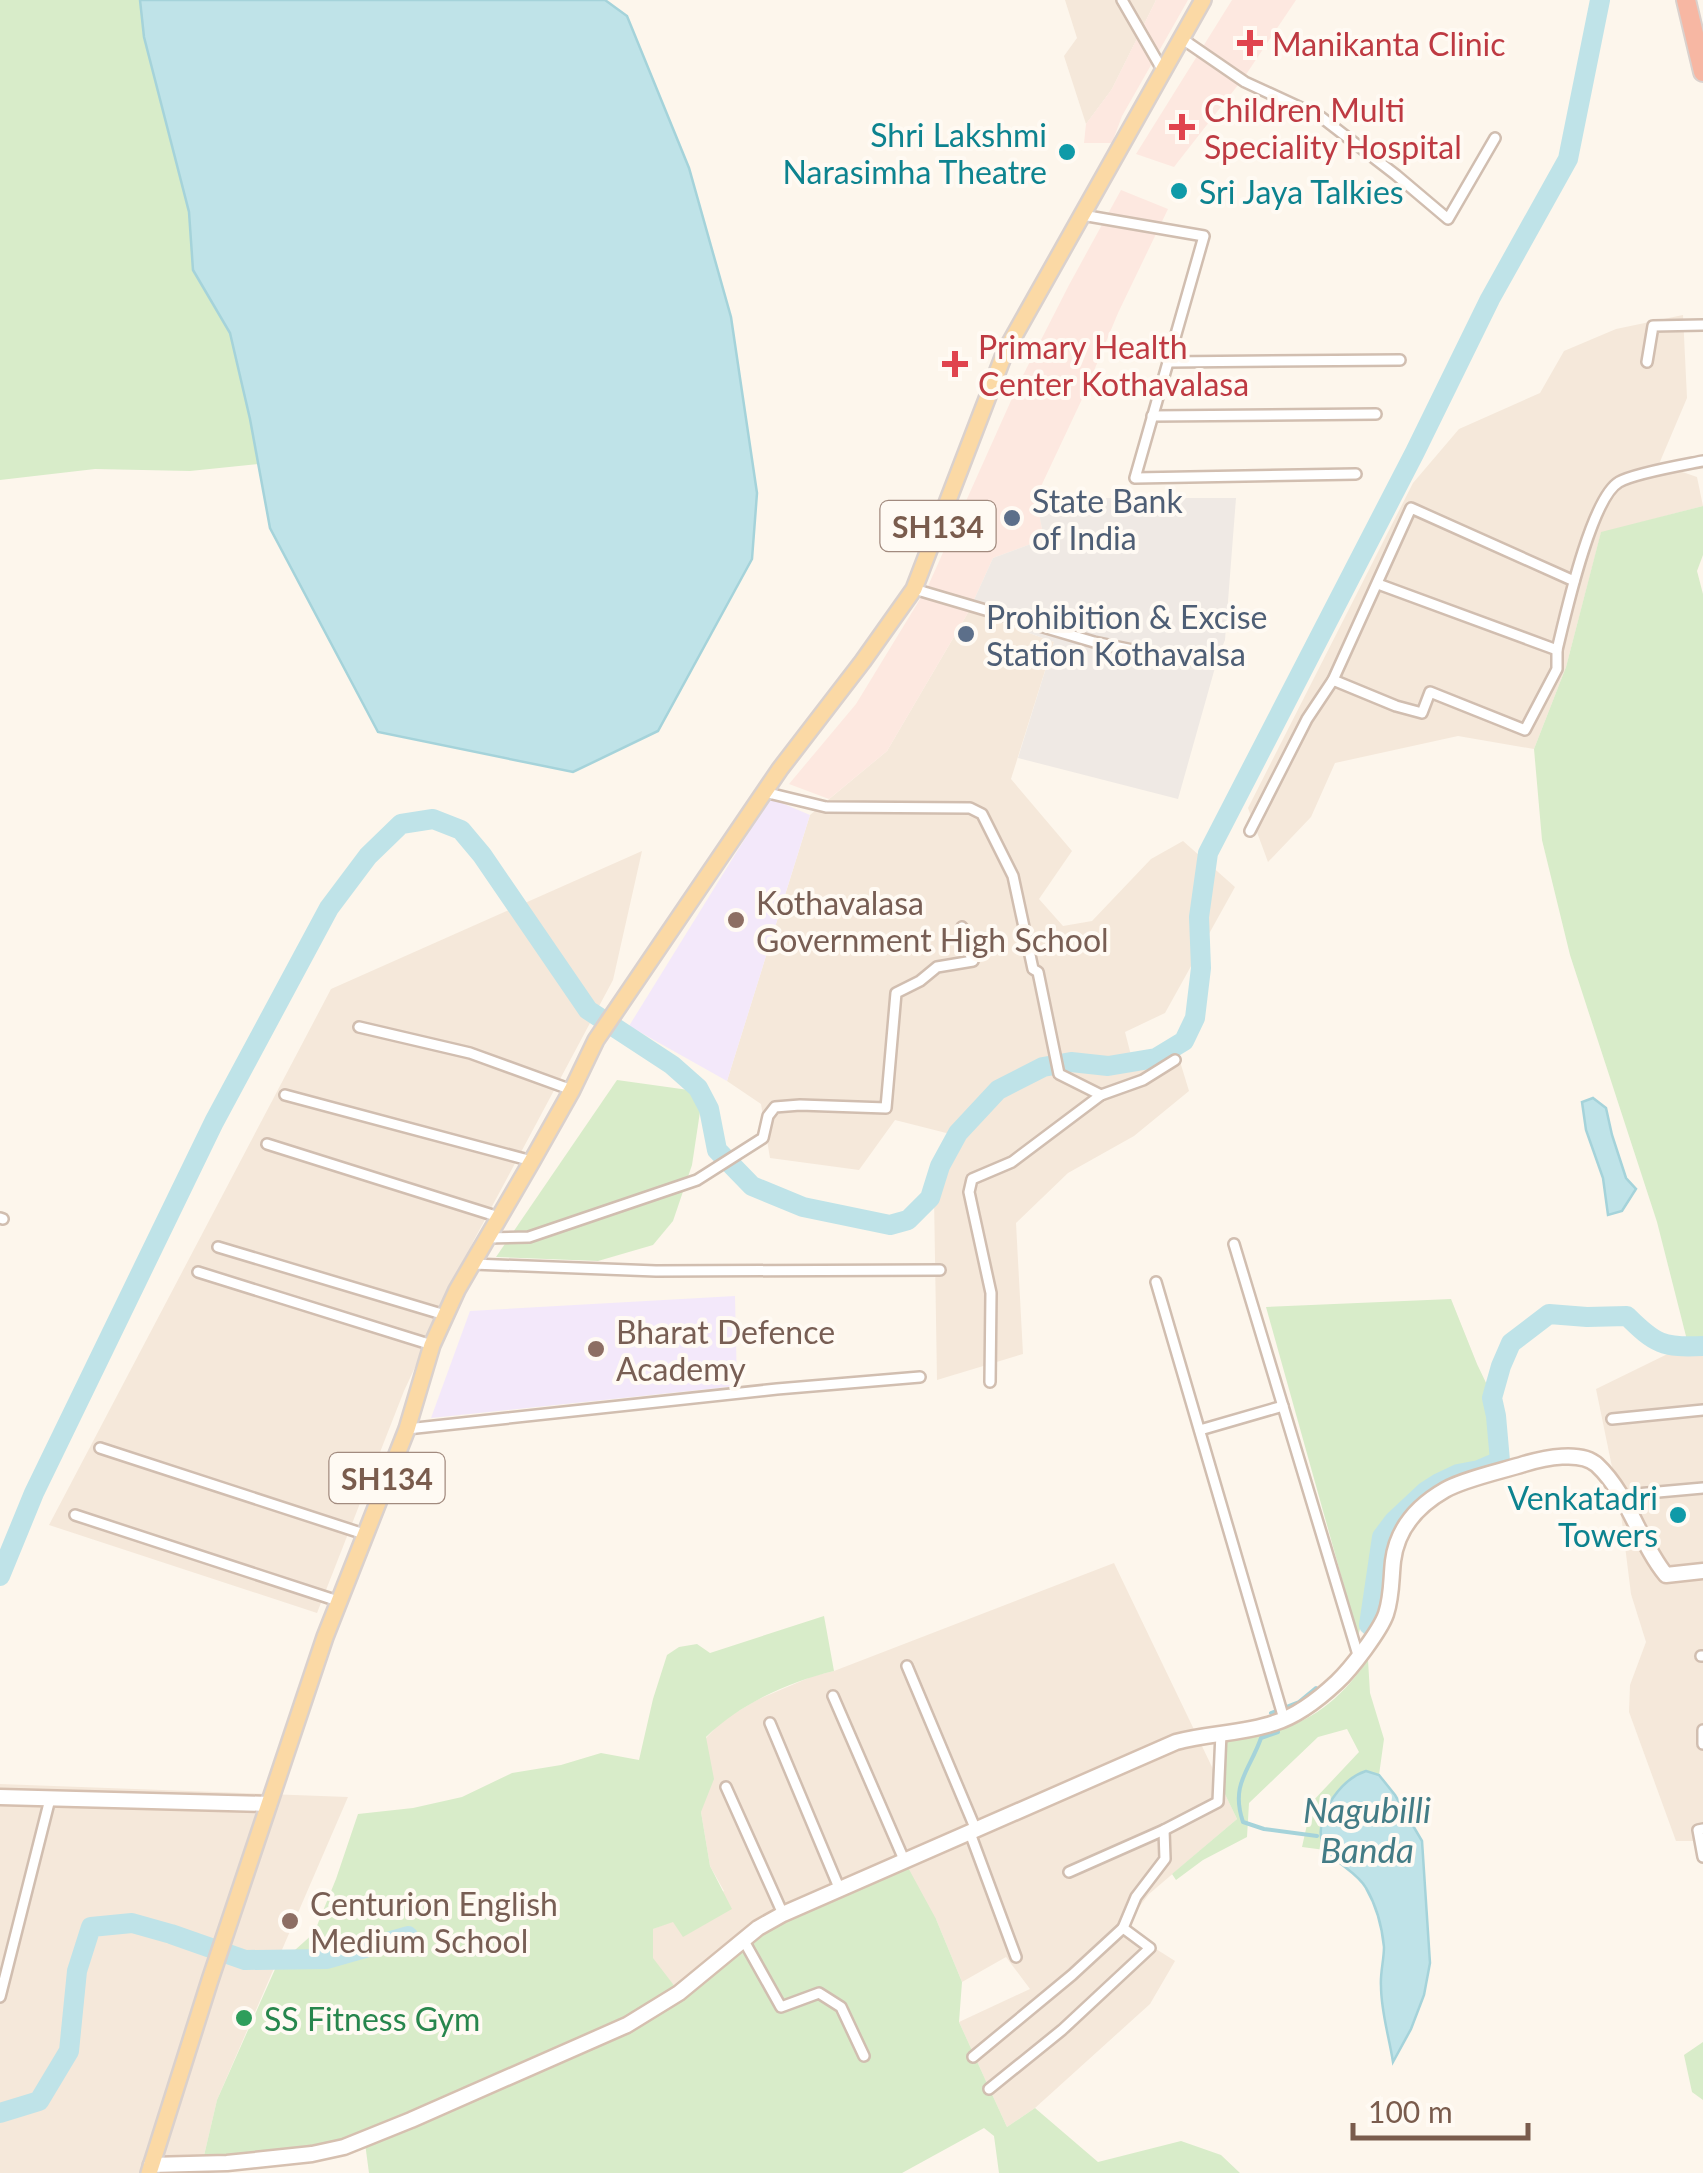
<svg xmlns="http://www.w3.org/2000/svg" width="1703" height="2173" viewBox="0 0 1703 2173" font-family="Lato,sans-serif">
<rect width="100%" height="100%" fill="#fdf6ec"/>
<g fill="#f5e8da">
<path d="M1065 0H1156L1112 89 1086 124 1064 56 1077 38Z"/>
<path d="M1683 315 1687 398 1659 464 1697 477 1703 506 1601 533 1566 667 1534 749 1458 736 1335 763 1311 817 1268 862 1248 808 1413 483 1459 429 1540 393 1564 351 1616 329Z"/>
<path d="M969 611 1054 642 1011 779 1072 851 1039 899 1063 926 1092 921 1151 859 1183 841 1235 887 1165 1013 1125 1032 1133 1063 1178 1055 1189 1091 1134 1136 1068 1173 1016 1223 1023 1354 937 1380 934 1197 966 1138 895 1120 859 1170 770 1158 761 1104 727 1081 810 815 887 751Z"/>
<path d="M642 851 613 980 474 1240 404 1391 317 1613 49 1525 331 989Z"/>
<path d="M1688 1344 1703 1345V1841H1676L1629 1712 1630 1685 1646 1642 1631 1594 1620 1506 1596 1389Z"/>
<path d="M1114 1563 1237 1819 1149 1894 1123 1928 1175 1961 1150 2004 1035 2108 1007 2127 959 2022 1030 1989 1006 1957 962 1982 936 1919 674 1990 652 1957 653 1929 673 1921 724 1891 710 1866 701 1812 706 1738 723 1720 757 1700 813 1676 834 1671Z"/>
<path d="M0 1784 348 1797 217 2100 203 2160 207 2173H0Z"/>
</g>
<g fill="#fde8e0">
<path d="M1156 0H1188L1122 116 1112 143H1084L1086 124 1112 89Z"/>
<path d="M1232 0H1296L1245 76 1174 167 1136 154Z"/>
<path d="M1121 190 1168 209 1118 313 1083 397 1036 497 1044 539 993 558 969 611 887 751 829 799 789 784 856 704 928 586 1018 385 1069 285Z"/>
</g>
<path fill="#efe9e4" d="M1036 498H1236L1225 640 1218 657 1178 799 1018 758 1054 642 969 611 993 558 1044 539Z"/>
<g fill="#f3e8fa">
<path d="M770 798 810 815 727 1081 629 1026Z"/>
<path d="M735 1296 737 1386 431 1418 470 1311Z"/>
</g>
<g fill="#d8ecc9">
<path d="M0 0H152L250 419 258 464 190 471 95 469 0 480Z"/>
<path d="M1703 506V555L1697 571 1703 594V1337L1688 1344 1657 1222 1570 955 1542 840 1534 749 1566 667 1601 532Z"/>
<path d="M617 1080 703 1092 692 1165 673 1221 653 1245 598 1261 496 1257Z"/>
<path d="M1451 1299 1477 1364 1500 1412 1508 1462 1454 1472 1431 1485 1393 1515 1376 1539 1371 1591 1358 1636 1266 1307Z"/>
<path d="M824 1616 834 1671C788 1682 740 1704 706 1737L714 1779 701 1812 710 1866 732 1909 683 1937 673 1922 653 1929V1958L679 1992 758 1928 905 1862 936 1919 962 1982 959 2022 1007 2127 1035 2108 1098 2162 1181 2141 1221 2155 1240 2173H999L994 2136 984 2128 902 2173H369L365 2143 203 2160 217 2100 276 1967 314 1933 336 1879 358 1814 413 1808 462 1797 512 1773 561 1765 601 1753 639 1760 653 1699 667 1655 679 1647 697 1644 710 1653Z"/>
<path d="M1368 1660 1370 1693 1384 1739 1379 1775 1366 1771 1320 1834 1325 1850 1302 1847 1312 1802 1359 1752 1347 1729 1318 1737 1249 1803 1247 1837 1203 1860 1176 1880 1172 1874 1237 1819 1222 1788 1226 1739C1293 1733 1329 1715 1368 1660Z"/>
<path d="M1703 2042V2100L1692 2092 1684 2055Z"/>
</g>
<g fill="#bfe3e8" stroke="#a5d3da" stroke-width="2.5">
<path d="M140 0H605L627 16 689 168 731 317 757 493 752 559 658 731 573 772 378 732 270 528 250 419 230 333 193 270 189 212 144 37Z"/>
<path d="M1593 1098 1606 1108 1612 1135 1626 1178 1636 1189 1622 1211 1608 1215 1603 1178 1586 1130 1582 1102Z"/>
<path d="M1366 1771 1379 1775 1395 1795 1422 1841 1430 1963 1424 1995 1411 2029 1393 2062C1389 2036 1381 2012 1381 1986 1380 1973 1384 1960 1384 1947 1382 1927 1376 1905 1366 1888 1355 1868 1324 1860 1321 1837 1318 1811 1342 1779 1366 1771Z"/>
</g>
<g fill="none" stroke-linecap="round" stroke-linejoin="round">
<g stroke="#a5d3da" stroke-width="4">
<path d="M1271 1713 1299 1702 1316 1688"/>
<path d="M1278 1732 1261 1738C1250 1770 1230 1784 1243 1822L1264 1829 1317 1836"/>
</g>
<g stroke="#bfe3e8" stroke-width="20">
<path d="M0 1576 34 1493 214 1122 329 908 368 856 401 824 433 819 461 830 482 855 588 1010 672 1065 698 1088 709 1109 717 1150 752 1186 803 1207 890 1225 908 1220 930 1198 940 1166 958 1133 998 1090 1043 1067 1071 1062 1108 1066 1156 1058 1184 1041 1195 1018 1201 968 1199 917 1208 853 1415 452 1490 299 1568 159 1600 0"/>
<path d="M1369 1625 1382 1537 1394 1521 1425 1492 1439 1483 1458 1474 1479 1470 1500 1461 1496 1416 1492 1398 1501 1366 1511 1343 1549 1314 1587 1317 1627 1316C1655 1344 1663 1348 1703 1346"/>
<path d="M0 2113 39 2101 69 2051 77 1971 91 1927 132 1923 171 1934 245 1960 327 1959 408 1936"/>
</g>
<defs>
<g id="street">
<path d="M1122 0 1163 71"/>
<path d="M1181 38 1245 82 1321 117 1396 175 1448 219 1495 138"/>
<path d="M1082 215 1204 236 1135 478 1356 474"/>
<path d="M1168 362 1400 360"/>
<path d="M1647 362 1653 326 1703 325"/>
<path d="M1152 416 1376 414"/>
<path d="M1378 584 1557 650C1565 617 1591 498 1619 482 1635 473 1683 465 1703 461"/>
<path d="M914 589 1094 642 1186 661"/>
<path d="M1333 680 1396 706 1422 713 1430 692 1525 730 1557 669V650"/>
<path d="M764 792 826 807 970 808 982 814 1013 876 1033 969 1038 972 1059 1074 1101 1095"/>
<path d="M1250 831 1307 719 1333 680 1411 508 1574 581"/>
<path d="M359 1027 470 1053 572 1090"/>
<path d="M285 1095 532 1161"/>
<path d="M267 1144 499 1217"/>
<path d="M0 1218 3 1219"/>
<path d="M487 1238 529 1237 697 1180 763 1138 768 1116 775 1107 800 1105 886 1108 896 993 920 981 937 967 973 961 964 941 962 927"/>
<path d="M1234 1244 1358 1655"/>
<path d="M218 1247 445 1315"/>
<path d="M473 1264 656 1271 940 1270"/>
<path d="M198 1272 432 1345"/>
<path d="M1156 1282 1284 1719"/>
<path d="M990 1382 991 1293 969 1192 972 1179 1012 1162 1101 1095 1143 1080 1175 1060"/>
<path d="M1612 1419 1703 1410"/>
<path d="M407 1429 777 1389 920 1377"/>
<path d="M1200 1430 1283 1406"/>
<path d="M100 1448 364 1534"/>
<path d="M1636 1494 1703 1488"/>
<path d="M75 1515 338 1601"/>
<path d="M1701 1656H1703"/>
<path d="M907 1666 976 1830"/>
<path d="M833 1696 905 1862"/>
<path d="M770 1723 840 1890"/>
<path d="M1703 1730V1744"/>
<path d="M726 1787 783 1914"/>
<path d="M1703 1829 1698 1830 1703 1857"/>
<path d="M970 1833 1016 1957"/>
<path d="M1069 1872 1164 1830 1218 1802 1221 1733"/>
<path d="M744 1941 781 2007 819 1993 841 2007 864 2056"/>
<path d="M0 1997 50 1799"/>
<path d="M973 2057 1072 1975 1123 1928 1136 1897 1165 1859 1164 1830"/>
<path d="M989 2089 1062 2030 1150 1948 1123 1928"/>
</g>
<g id="secondary">
<path d="M0 1797 269 1804"/>
<path d="M151 2165 227 2163 312 2154 344 2147 411 2120 627 2025 679 1993 758 1928 783 1914 1176 1742C1208 1733 1242 1734 1274 1723 1297 1716 1320 1698 1337 1682 1351 1669 1380 1631 1386 1614 1392 1596 1391 1579 1393 1561 1397 1529 1417 1506 1445 1490 1464 1479 1502 1471 1524 1464 1544 1458 1581 1450 1597 1465 1629 1495 1639 1542 1666 1575L1703 1571"/>
</g>
<path id="primary" d="M149 2173 210 1980 325 1637 407 1429 432 1345 457 1290 532 1161 572 1090 596 1040 780 769 863 661 914 589 1005 352 1203 0"/>
<path id="highway" d="M1686 0 1703 72"/>
</defs>
<use href="#street" stroke="#d1beb0" stroke-width="14"/>
<use href="#secondary" stroke="#d6c0b0" stroke-width="19"/>
<use href="#primary" stroke="#dad1cd" stroke-width="20"/>
<use href="#highway" stroke="#dad1cd" stroke-width="22"/>
<use href="#street" stroke="#fff" stroke-width="9"/>
<use href="#secondary" stroke="#fff" stroke-width="14"/>
<use href="#primary" stroke="#fbd9a5" stroke-width="15"/>
<use href="#highway" stroke="#f7b7a3" stroke-width="18"/>
</g>
<g fill="#e0444e" stroke="#fffaf3" stroke-width="4">
<path d="M1245 28h10v10h10v10h-10v10h-10v-10h-10v-10h10z"/>
<path d="M1177 112h10v10h10v10h-10v10h-10v-10h-10v-10h10z"/>
<path d="M950 349h10v10h10v10h-10v10h-10v-10h-10v-10h10z"/>
</g>
<g fill="#0f9aa8" stroke="#fffaf3" stroke-width="4">
<circle cx="1067" cy="152" r="10"/>
<circle cx="1179" cy="191" r="10"/>
<circle cx="1678" cy="1515" r="10"/>
</g>
<g fill="#5c6f8a" stroke="#fffaf3" stroke-width="4">
<circle cx="1012" cy="518" r="10"/>
<circle cx="966" cy="634" r="10"/>
</g>
<g fill="#8d6e63" stroke="#fffaf3" stroke-width="4">
<circle cx="736" cy="920" r="10"/>
<circle cx="596" cy="1349" r="10"/>
<circle cx="290" cy="1921" r="10"/>
</g>
<circle fill="#2e9e5b" stroke="#fffaf3" stroke-width="4" cx="244" cy="2018" r="10"/>
<g text-anchor="middle" dominant-baseline="central" stroke-width="8" stroke-linejoin="round" paint-order="stroke">
<g fill="#fffaf3" stroke="#a28b7f" stroke-width="2.5">
<rect x="880.5" y="501" width="115" height="50" rx="8"/>
<rect x="329.5" y="1453" width="115" height="50" rx="8"/>
</g>
<g font-size="30" font-weight="bold" fill="#7a5c4d">
<text x="938" y="526">SH134</text>
<text x="387" y="1478">SH134</text>
</g>
<g font-size="32" fill="#be3a42" stroke="#fffaf3" text-anchor="start">
<text x="1272" y="43">Manikanta Clinic</text>
<text x="1204" y="109">Children Multi<tspan x="1204" dy="37">Speciality Hospital</tspan></text>
<text x="978" y="346">Primary Health<tspan x="978" dy="37">Center Kothavalasa</tspan></text>
</g>
<g font-size="32" fill="#0d838f" stroke="#fffaf3" text-anchor="end">
<text x="1047" y="134">Shri Lakshmi<tspan x="1047" dy="37">Narasimha Theatre</tspan></text>
<text x="1199" y="191" text-anchor="start">Sri Jaya Talkies</text>
<text x="1658" y="1497">Venkatadri<tspan x="1658" dy="37">Towers</tspan></text>
</g>
<g font-size="32" fill="#4e5e75" stroke="#fffaf3" text-anchor="start">
<text x="1032" y="500">State Bank<tspan x="1032" dy="37">of India</tspan></text>
<text x="986" y="616">Prohibition &amp; Excise<tspan x="986" dy="37">Station Kothavalsa</tspan></text>
</g>
<g font-size="32" fill="#785e54" stroke="#fffaf3" text-anchor="start">
<text x="756" y="902">Kothavalasa<tspan x="756" dy="37">Government High School</tspan></text>
<text x="616" y="1331">Bharat Defence<tspan x="616" dy="37">Academy</tspan></text>
<text x="310" y="1903">Centurion English<tspan x="310" dy="37">Medium School</tspan></text>
</g>
<g font-size="32" fill="#27864d" stroke="#fffaf3" text-anchor="start">
<text x="264" y="2018">SS Fitness Gym</text>
</g>
<g font-size="35" font-style="italic" fill="#437c86" stroke="#fffaf3">
<text x="1367" y="1809">Nagubilli<tspan x="1367" dy="40">Banda</tspan></text>
</g>
</g>
<path d="M1353 2123v15h175v-15" fill="none" stroke="#7a5c4d" stroke-width="5"/>
<text x="1368" y="2123" font-size="30" fill="#7a5c4d" stroke="#fffaf3" stroke-width="8" paint-order="stroke">100 m</text>
</svg>
